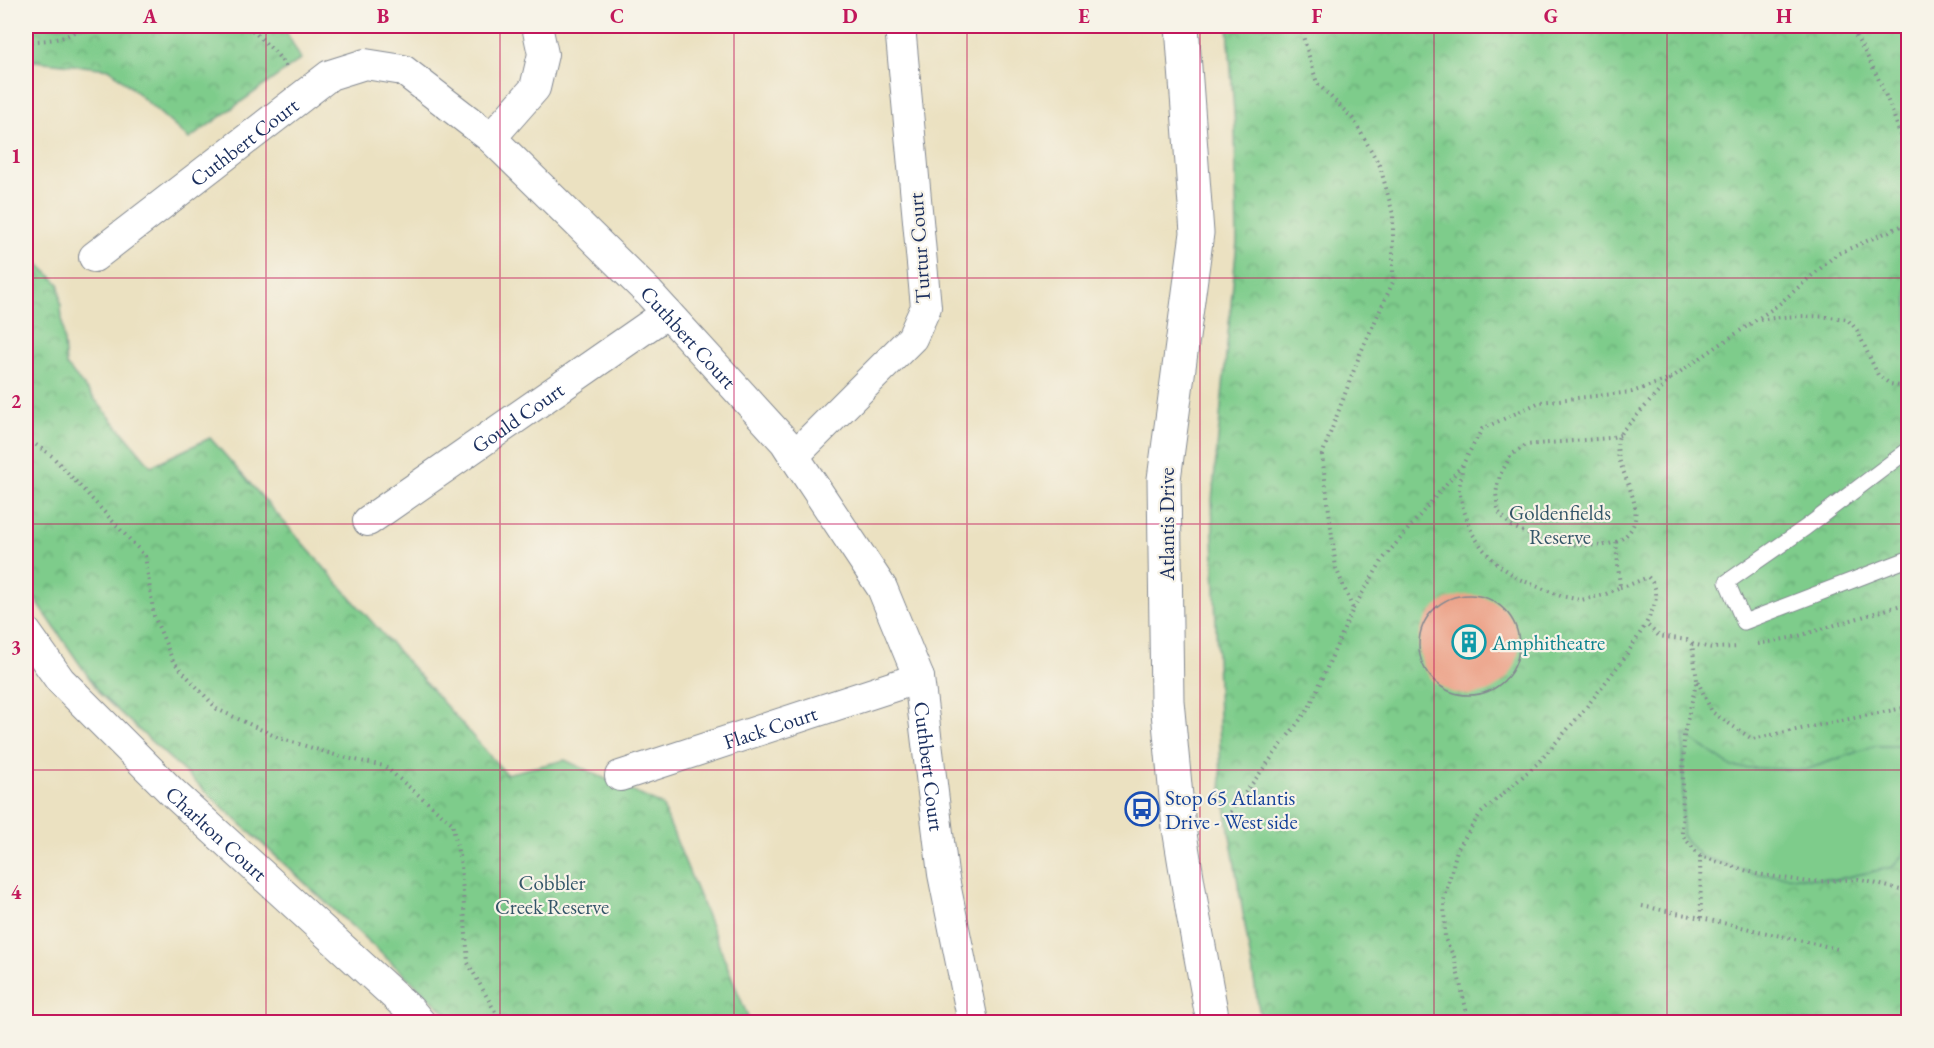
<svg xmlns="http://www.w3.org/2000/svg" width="1934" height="1048" viewBox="0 0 1934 1048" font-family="'EB Garamond',serif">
<defs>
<pattern id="park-crowns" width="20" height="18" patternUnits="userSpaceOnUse" patternTransform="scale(1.5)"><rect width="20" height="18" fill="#7ecc8b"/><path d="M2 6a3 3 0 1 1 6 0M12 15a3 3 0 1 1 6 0" fill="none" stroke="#66a675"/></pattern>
</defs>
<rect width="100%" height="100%" fill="#f7f3e8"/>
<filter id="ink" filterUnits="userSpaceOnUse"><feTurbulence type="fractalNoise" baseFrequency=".0167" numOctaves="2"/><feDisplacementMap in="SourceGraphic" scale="12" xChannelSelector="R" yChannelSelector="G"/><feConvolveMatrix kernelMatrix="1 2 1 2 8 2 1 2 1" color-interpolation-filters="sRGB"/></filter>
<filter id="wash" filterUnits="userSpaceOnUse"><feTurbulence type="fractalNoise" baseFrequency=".008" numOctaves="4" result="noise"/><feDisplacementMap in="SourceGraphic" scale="24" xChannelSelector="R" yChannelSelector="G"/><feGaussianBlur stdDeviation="1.35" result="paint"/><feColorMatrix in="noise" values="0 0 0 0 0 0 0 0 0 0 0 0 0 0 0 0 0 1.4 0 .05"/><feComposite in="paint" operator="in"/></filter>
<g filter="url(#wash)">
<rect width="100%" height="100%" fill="#ebe1c1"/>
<g fill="url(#park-crowns)" stroke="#4c7e74" stroke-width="1.5">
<path d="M26 26H283L301 59 189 139 110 69 26 60Z"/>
<path d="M1228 26H1908V1022H1261L1221 781 1212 500 1237 242 1235 127Z"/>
<path d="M26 251 59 284 66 365 151 466 210 438 506 774 565 760 662 805 750 1022H453L446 1013 101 695 26 586Z"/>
</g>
<path fill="#7ecc8b" stroke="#4c7e74" stroke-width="1.5" d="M1684 734 1732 767 1805 770 1874 746H1908V848L1893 867 1834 880 1757 874 1700 856 1682 835Z"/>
<g id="blocks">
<circle fill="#eca389" cx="1469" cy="645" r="50"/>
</g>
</g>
<g filter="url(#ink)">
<use href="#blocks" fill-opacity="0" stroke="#838890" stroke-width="1.5"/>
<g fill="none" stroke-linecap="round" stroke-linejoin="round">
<defs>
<path id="service" d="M1908 450 1805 528 1727 582 1744 622 1908 559"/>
<g id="minor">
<path d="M491 138 535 88 543 54 537 26"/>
<path id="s1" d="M94 257 330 75 365 64 403 70 491 138 649 293 785 442 794 456 882 588 919 678 943 874 973 1022"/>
<path d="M794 456 912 338 926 307 900 26"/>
<path id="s2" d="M368 521 667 313"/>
<path id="s3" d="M26 632 60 680 172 792 409 1009 420 1022"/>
<path id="s4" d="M620 776 919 678"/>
</g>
<path id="tertiary" d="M1182 26 1197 233 1164 479 1167 701 1179 828 1193 914 1213 1022"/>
</defs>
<use href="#service" stroke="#838890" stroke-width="17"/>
<use href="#minor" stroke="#838890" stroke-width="32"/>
<use href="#tertiary" stroke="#838890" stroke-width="35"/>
<g stroke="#838890" stroke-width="4" stroke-dasharray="1.5 4.5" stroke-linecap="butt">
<path d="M248 26 276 53 288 69"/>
<path d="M1849 26C1873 61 1905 131 1908 174"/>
<path d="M26 42C44 40 69 41 80 26"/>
<path d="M1760 320C1788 315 1818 315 1847 319L1857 330 1878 375 1890 384 1905 387"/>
<path d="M1620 435 1609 438 1526 445 1511 455 1500 475 1496 493 1498 511 1511 526 1528 534 1566 544 1601 546 1616 542 1620 587 1604 595 1581 600 1561 596 1519 579 1497 564 1483 549 1472 533 1463 508 1459 490 1463 464 1482 429 1540 402 1632 392 1671 378 1778 305 1837 254 1908 223"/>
<path d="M26 438 52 456 145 556 154 616 173 661 217 709 279 738 342 757 384 766 452 823 461 865 468 963 501 1022"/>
<path d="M1616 542C1665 517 1604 464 1620 434 1623 429 1629 424 1633 420 1645 406 1658 393 1670 379"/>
<path d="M1620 587 1629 585 1648 577C1663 593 1654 606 1646 624L1659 636 1687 640 1692 644 1697 680"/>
<path d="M1353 609 1383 559 1463 464"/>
<path d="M1692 644 1712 648 1739 647"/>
<path d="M1758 644 1795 637 1908 603"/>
<path d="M1908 707 1752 739 1712 712 1697 680 1684 734 1682 835 1700 856 1757 874 1809 882 1858 879 1908 892"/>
<path d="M1227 817 1309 708 1353 609 1336 568 1322 455 1360 354 1393 282V214L1380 166 1353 119 1317 83 1300 26"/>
<path d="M1700 856 1701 918"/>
<path d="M1642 906 1701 918 1838 949"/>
<path d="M1469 1022 1454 957 1445 939 1444 900 1457 850 1480 814 1538 763 1581 714 1625 657 1646 624"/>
</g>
<use href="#service" stroke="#fff" stroke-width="15"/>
<use href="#minor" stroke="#fff" stroke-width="30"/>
<use href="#tertiary" stroke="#fff" stroke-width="33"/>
</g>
</g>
<path fill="none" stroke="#c2185b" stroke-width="1.5" stroke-opacity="0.55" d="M266 26V1022M500 26V1022M734 26V1022M967 26V1022M1200 26V1022M1434 26V1022M1667 26V1022M26 278H1908M26 524H1908M26 770H1908"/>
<defs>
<symbol id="building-ring" viewBox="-11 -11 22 22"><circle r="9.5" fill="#f7f3e8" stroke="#0f9aa8" stroke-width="1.5"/><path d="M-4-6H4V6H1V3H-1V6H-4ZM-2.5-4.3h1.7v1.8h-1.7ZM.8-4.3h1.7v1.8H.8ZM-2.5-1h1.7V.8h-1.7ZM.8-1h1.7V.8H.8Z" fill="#0f9aa8"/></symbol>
<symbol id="bus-ring" viewBox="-11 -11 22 22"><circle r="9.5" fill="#f7f3e8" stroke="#1a4fb4" stroke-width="1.5"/><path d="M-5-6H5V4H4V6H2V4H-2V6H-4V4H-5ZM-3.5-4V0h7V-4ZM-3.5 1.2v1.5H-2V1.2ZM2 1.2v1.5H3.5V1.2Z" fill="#1a4fb4"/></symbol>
</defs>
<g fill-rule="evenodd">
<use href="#building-ring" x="1450" y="623" width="38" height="38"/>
<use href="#bus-ring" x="1123" y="790" width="38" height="38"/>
</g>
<g text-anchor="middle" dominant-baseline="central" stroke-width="4.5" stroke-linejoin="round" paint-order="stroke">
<g font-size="21" fill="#1b2f5e" stroke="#f7f3e8">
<text stroke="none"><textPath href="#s1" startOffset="189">Cuthbert Court</textPath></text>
<text transform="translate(919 248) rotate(-94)">Turtur Court</text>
<text stroke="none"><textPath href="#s1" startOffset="765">Cuthbert Court</textPath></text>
<text stroke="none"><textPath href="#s2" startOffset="182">Gould Court</textPath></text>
<text transform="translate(1166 524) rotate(-90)">Atlantis Drive</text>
<text stroke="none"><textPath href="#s4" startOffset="158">Flack Court</textPath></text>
<text stroke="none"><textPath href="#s1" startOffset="1269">Cuthbert Court</textPath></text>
<text stroke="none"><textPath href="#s3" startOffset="278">Charlton Court</textPath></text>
</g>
<g font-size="21" fill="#345669" stroke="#f7f3e8">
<text x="1560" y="512">Goldenfields<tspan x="1560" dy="24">Reserve</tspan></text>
<text x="552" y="882">Cobbler<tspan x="552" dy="24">Creek Reserve</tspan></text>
</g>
<g font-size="21" fill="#0d838f" stroke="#f7f3e8" text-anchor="start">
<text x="1492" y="642">Amphitheatre</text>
</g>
<g font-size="21" fill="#164399" stroke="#f7f3e8" text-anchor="start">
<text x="1165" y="797">Stop 65 Atlantis<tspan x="1165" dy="24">Drive - West side</tspan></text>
</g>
</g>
<rect width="1934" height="1048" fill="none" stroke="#f7f3e8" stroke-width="66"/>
<rect x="33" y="33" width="1868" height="982" fill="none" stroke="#c2185b" stroke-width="2"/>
<g font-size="20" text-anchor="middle" font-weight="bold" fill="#c2185b">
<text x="150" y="23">A</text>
<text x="383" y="23">B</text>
<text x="617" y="23">C</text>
<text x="850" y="23">D</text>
<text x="1084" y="23">E</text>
<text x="1317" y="23">F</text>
<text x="1551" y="23">G</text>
<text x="1784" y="23">H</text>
<text x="16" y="163">1</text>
<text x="16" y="408">2</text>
<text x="16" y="654">3</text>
<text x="16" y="899">4</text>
</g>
</svg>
